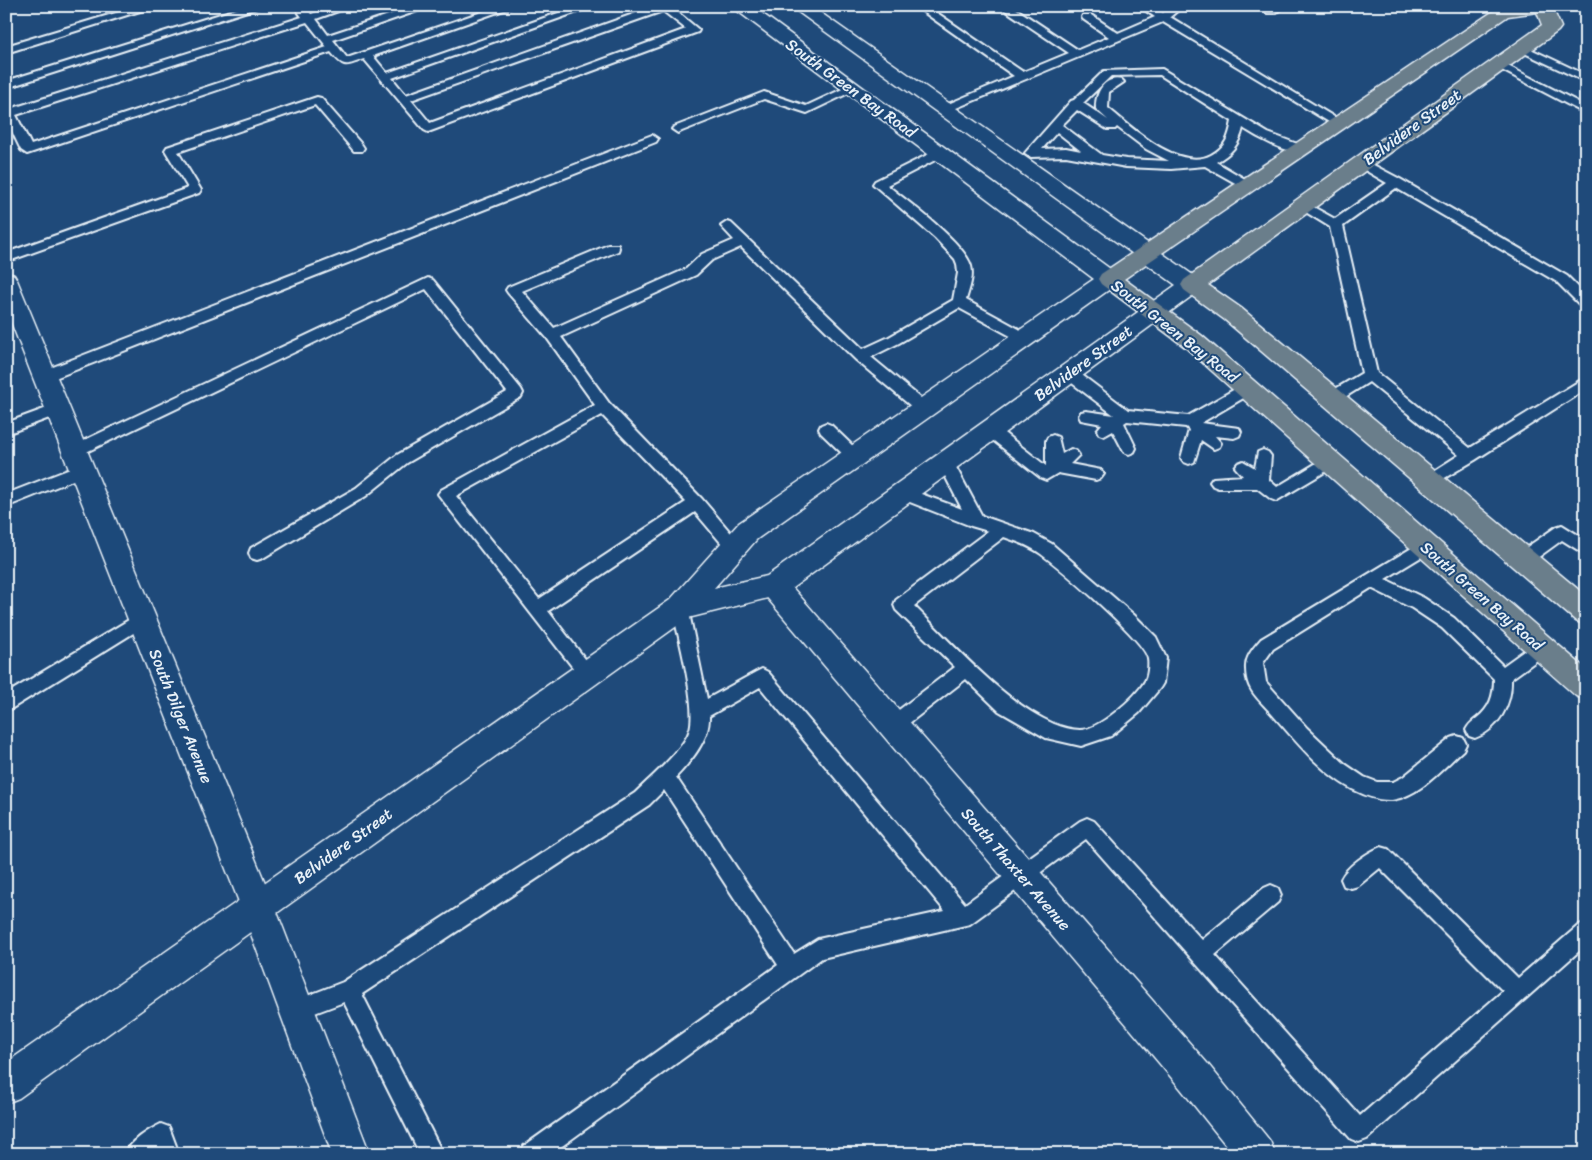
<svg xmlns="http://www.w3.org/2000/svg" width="1592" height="1160" viewBox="0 0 1592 1160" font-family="Sriracha,sans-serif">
<rect width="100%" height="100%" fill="#1f4a7a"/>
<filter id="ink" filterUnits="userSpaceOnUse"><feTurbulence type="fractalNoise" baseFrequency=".02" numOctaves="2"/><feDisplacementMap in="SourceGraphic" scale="10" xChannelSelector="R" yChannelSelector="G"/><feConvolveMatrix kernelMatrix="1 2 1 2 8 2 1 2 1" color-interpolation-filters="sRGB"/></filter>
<g filter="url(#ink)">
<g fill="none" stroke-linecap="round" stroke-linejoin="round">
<defs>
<g id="lane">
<path d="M139 6H156L6 53V46Z"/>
<path d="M246 6H263L6 88V81Z"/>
<path d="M294 6H305L311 14 335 6H352L316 19 328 35 416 6H432L333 40 347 58 499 6H515L373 56 387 73 578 6H594L392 78 406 95 656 6H670L699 30 698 32 428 132 424 130 364 59C345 66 344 68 331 52L27 154 21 150 6 119V103L10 104 13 108 302 17ZM663 11 686 29 430 123 411 100ZM307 22 327 47 31 145 16 115Z"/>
<path d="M915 6H927L1023 72 1069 53 999 6H1012L1078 50 1109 37 1083 19 1082 17 1083 15H1091L1118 33 1155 17 1139 6H1152L1163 13 1171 6H1183L1170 17 1344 123 1342 125H1334L1163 22 949 111H941L939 109 941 107 1014 76Z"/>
<path d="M1272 6H1285L1275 13H1267L1266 11Z"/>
<path d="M1522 45 1586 75V82L1518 50 1517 48 1518 46Z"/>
<path d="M1500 62 1586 106V114L1496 67 1494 65 1496 63Z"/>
<path d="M1162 69 1268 133 1303 146 1305 149 1303 152C1289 155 1255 136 1243 128 1239 145 1231 154 1216 162L1250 182 1252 185 1250 188 1246 189 1205 166 1171 169 1126 167 1066 156 1031 157 1025 153 1071 101 1074 100 1104 71ZM1160 75 1232 121C1229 137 1226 147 1211 155 1179 172 1131 127 1108 108L1109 92 1124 82 1122 80C1104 75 1095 94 1096 109L1108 120 1083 103 1111 76ZM1077 110 1107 129H1115L1117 127 1146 149 1169 161 1126 159 1102 155 1062 125ZM1057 132 1081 151 1066 148 1042 149Z"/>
<path d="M851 85 857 88 855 90 807 113 764 99 682 131 678 133 672 129 674 127 764 92 806 106Z"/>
<path d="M317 97 321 98 362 145 364 148 362 151H354L315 105 178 152 201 190 199 193 6 262V253L188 188 165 150 167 147Z"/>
<path d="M652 135 658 139 656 142 50 380 45 381 40 380 38 376 40 372Z"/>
<path d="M939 149 943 150 945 153 943 156 887 185C907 201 964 242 971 266 974 277 969 289 966 300L1028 334 1030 337 1028 340H1018L959 308 899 343 871 357 928 404 930 408 928 412 923 413 918 412 856 360 741 247 712 260 696 275 561 337 609 403 702 499 742 546 740 551 734 552 728 551 695 512 548 611 596 673 593 678 587 681 581 678 438 494 441 490 595 405 547 338 508 293 506 290 508 287 608 245H618L619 248 618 251 522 291 554 328 686 269 702 254 734 240 721 226 727 222 731 223 863 349 889 337 953 300 958 273 957 264 955 259 935 238 873 184 875 181ZM602 415 686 502 539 599 456 496Z"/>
<path d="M1362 159 1400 179 1567 276 1586 295V308L1581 306 1557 282 1396 188 1343 226 1377 373 1470 448 1586 377V389L1475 460 1431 486 1426 484 1423 480 1426 476 1459 455 1369 382 1337 402 1332 403 1327 402 1325 398 1327 394 1362 373 1330 227 1296 206 1302 202 1306 203 1335 219 1387 183 1358 166 1356 163Z"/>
<path d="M428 278 433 280 521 389 523 393 521 397 407 463 366 496 263 558 257 560 251 558 249 553 251 548 356 488 397 455 507 392 426 289 80 455 75 457 70 455 68 451 70 447Z"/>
<path d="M1069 368 1074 369 1128 410 1188 416 1242 385 1247 384 1252 385 1254 389 1252 393 1201 423 1239 428 1241 432 1239 436 1234 438 1215 436 1221 443 1219 447 1214 449 1201 440 1194 462 1189 464 1184 462 1181 458 1189 430 1186 427 1127 421 1124 423 1136 448 1134 452 1129 454 1124 452 1113 431 1104 436 1099 434 1097 430 1102 424 1081 420 1079 416 1081 412 1086 411 1114 415 1064 377 1062 373 1064 369Z"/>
<path d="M58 404 63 405 65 409 63 413 6 434V423Z"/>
<path d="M826 423 831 425 859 452 862 456 859 460 854 462 849 460 821 433 819 429 821 425Z"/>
<path d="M990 424 995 426 1046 466V441L1048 437 1053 435 1058 437 1062 454 1071 449 1076 451 1079 455 1070 464 1101 470 1104 474 1101 478 1096 480 1058 473 1046 480 1041 478 985 434 983 430 985 426Z"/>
<path d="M1263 450 1268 452 1271 456 1269 480 1277 487 1325 458 1330 456 1335 458 1338 462 1335 466 1276 501 1271 499 1257 488H1218L1213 486 1210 482 1213 478 1243 476 1235 467 1238 463 1243 461 1255 468 1258 452Z"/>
<path d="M946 456 951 458 982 516 1034 534 1052 544 1134 615 1156 637 1166 658 1163 683 1160 688 1139 713 1111 736 1081 746 1046 738 999 711 966 679 899 731 893 733 887 731 884 725 887 719 955 667 896 610 894 605 896 600 988 531 971 526 897 497 894 493 897 489 902 487 962 509 938 462 941 458ZM1004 537C1016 541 1030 546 1041 554 1059 567 1147 642 1148 659 1149 664 1148 676 1145 681 1136 697 1099 730 1080 730 1073 730 1061 727 1054 724 1003 702 954 645 914 606Z"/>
<path d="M83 464 88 466 91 470 88 474 6 507V494Z"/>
<path d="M1562 525 1586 540V555L1562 540 1529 564 1523 566 1517 564 1515 559 1517 554 1556 527Z"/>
<path d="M1425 540 1431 541 1433 546 1431 551 1385 579 1424 598 1454 618 1503 666 1535 643 1541 641 1547 643 1549 648 1547 653 1511 679C1512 704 1499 729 1475 738L1469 736 1466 730C1469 724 1472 722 1477 718 1490 708 1494 696 1494 679L1442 628 1412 608 1371 588 1273 649 1263 663 1266 682 1307 728 1345 764 1364 777 1377 782H1393L1403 777 1451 738 1457 736 1463 738 1466 744 1463 750C1444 767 1420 796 1392 800 1378 801 1364 795 1352 789 1320 772 1295 740 1272 714 1265 706 1257 699 1252 691 1248 685 1246 676 1246 669 1245 657 1254 647 1261 639Z"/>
<path d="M680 601 686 603 688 608 707 699 756 672 762 669 768 672 965 904 1080 821 1087 818 1094 821 1202 940 1264 888 1271 885 1278 888 1281 895 1278 902 1215 955 1360 1116 1503 991 1380 868 1358 886 1351 888 1344 886 1341 879C1347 866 1368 852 1381 847L1388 849 1518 978 1579 925 1586 922V945L1367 1139 1359 1142 1351 1139 1086 839 970 924 822 958 551 1154H521L524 1146 778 965 664 790 649 805 362 994 443 1154H420L344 1002 296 1020 289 1017 286 1010 289 1003 343 982 635 793C650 778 685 749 690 729 697 706 678 634 672 608L674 603ZM760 687 945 911 818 939 794 954 676 777C691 761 710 739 709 716Z"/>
<path d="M142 612 148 614 150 619 148 624 6 712V694Z"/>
<path d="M161 1124 169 1127 179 1154H157L156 1152 125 1154C131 1141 148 1130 161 1124Z"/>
</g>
<g id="street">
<path d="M6 272 14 275 17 280 275 907 370 1154H332L241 907 6 309Z"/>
<path d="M774 575 784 578 1207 1063 1270 1141 1275 1154H1233L1181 1089 764 594 760 586 764 578Z"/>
</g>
<path id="secondary" d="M731 6H752L1117 274 1120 279 1117 284 757 539 714 588 767 576 1176 285 790 6H811L1200 280 1203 285 1200 290 784 594 688 618 19 1098 6 1103V1063L670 600 739 523 1094 279Z"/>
<path id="primary" d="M1501 6H1555L1553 9 1561 27 1558 31 1208 285 1241 308 1586 596V625L1576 621 1225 320 1184 290 1181 285 1184 280 1542 25 1537 12 1508 16 1124 279 1201 335 1586 669V700L1576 696 1185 347 1101 284 1098 279 1101 274Z"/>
</defs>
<use href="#lane" stroke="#e8f1f8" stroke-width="4"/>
<use href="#street" stroke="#e8f1f8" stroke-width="3"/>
<use href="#secondary" stroke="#e8f1f8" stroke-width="3"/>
<use href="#primary" stroke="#e8f1f8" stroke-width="3"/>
<use href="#lane" fill="#1f4a7a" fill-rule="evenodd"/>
<use href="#street" fill="#1f4a7a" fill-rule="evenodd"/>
<use href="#secondary" fill="#1f4a7a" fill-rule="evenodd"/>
<use href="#primary" fill="#6b7e8b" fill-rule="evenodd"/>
</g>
</g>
<g text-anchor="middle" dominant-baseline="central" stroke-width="4" stroke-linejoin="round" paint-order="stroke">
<g font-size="16" fill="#e8f1f8" stroke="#1f4a7a">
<text transform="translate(851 88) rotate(36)">South Green Bay Road</text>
<text transform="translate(1412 127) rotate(-36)">Belvidere Street</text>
<text transform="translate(1175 331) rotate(38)">South Green Bay Road</text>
<text transform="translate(1083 363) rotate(-36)">Belvidere Street</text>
<text transform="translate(1482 596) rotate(41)">South Green Bay Road</text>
<text transform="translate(181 716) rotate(68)">South Dilger Avenue</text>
<text transform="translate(343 846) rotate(-36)">Belvidere Street</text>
<text transform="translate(1016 869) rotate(49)">South Thaxter Avenue</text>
</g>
</g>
<rect width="1592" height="1160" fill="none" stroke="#1f4a7a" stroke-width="25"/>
<rect x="12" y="12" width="1567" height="1135" fill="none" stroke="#e8f1f8" stroke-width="2" filter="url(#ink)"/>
</svg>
